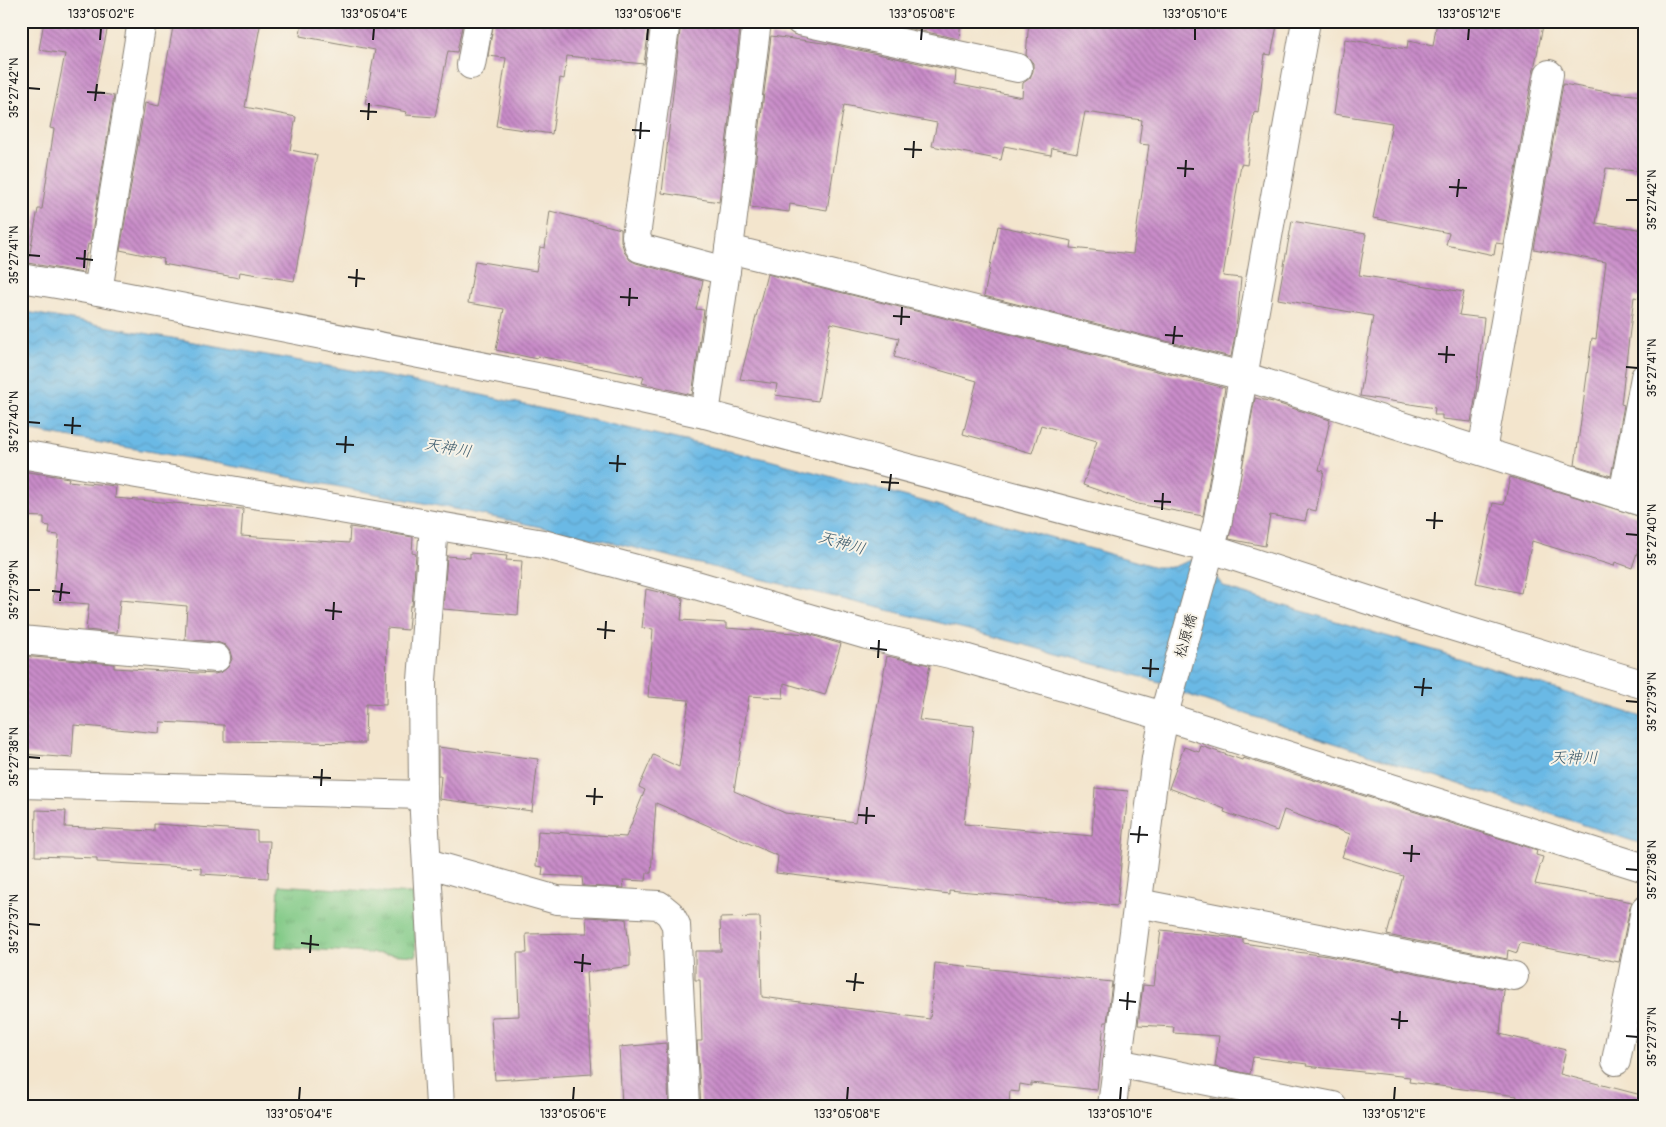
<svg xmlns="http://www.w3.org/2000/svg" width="1666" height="1127" viewBox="0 0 1666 1127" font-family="Pangolin,'Klee One',sans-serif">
<defs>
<pattern id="park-tufts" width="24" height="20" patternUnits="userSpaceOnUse" patternTransform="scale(1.25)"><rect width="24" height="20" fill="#80c985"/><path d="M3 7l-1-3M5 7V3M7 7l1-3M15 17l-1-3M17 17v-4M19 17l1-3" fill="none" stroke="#6eac72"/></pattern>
<pattern id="water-waves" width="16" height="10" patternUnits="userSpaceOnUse" patternTransform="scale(1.25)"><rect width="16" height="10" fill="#6bb9e5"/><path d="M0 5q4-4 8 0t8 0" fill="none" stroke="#5c9ec4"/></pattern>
<pattern id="building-back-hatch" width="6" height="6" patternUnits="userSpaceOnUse" patternTransform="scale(1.25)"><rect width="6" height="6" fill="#c98cc9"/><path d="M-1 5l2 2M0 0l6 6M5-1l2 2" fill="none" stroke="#a272a2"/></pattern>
</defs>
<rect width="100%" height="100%" fill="#f7f3e8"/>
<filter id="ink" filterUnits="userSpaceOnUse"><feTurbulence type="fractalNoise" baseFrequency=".02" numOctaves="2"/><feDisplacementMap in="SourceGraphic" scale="10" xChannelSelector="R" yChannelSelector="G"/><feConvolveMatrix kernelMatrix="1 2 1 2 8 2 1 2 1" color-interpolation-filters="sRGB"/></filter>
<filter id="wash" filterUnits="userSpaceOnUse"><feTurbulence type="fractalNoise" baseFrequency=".0096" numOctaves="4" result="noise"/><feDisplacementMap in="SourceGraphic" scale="20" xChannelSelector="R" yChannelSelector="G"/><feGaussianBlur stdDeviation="1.12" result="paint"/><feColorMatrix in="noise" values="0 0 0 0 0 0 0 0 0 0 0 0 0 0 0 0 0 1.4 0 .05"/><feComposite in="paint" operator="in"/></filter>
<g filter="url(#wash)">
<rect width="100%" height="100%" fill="#f3e5cd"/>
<path fill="url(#park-tufts)" stroke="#4e7250" d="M279 885 413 894 416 956 276 947Z"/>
<path fill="url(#water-waves)" stroke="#446a80" d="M21 311 395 378 477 394 769 460 922 501 1156 567H1173L1192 560 1213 573 1222 585 1231 590 1440 652 1645 718V845L1182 693 1160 682 977 632 598 539 449 508 216 463 21 429Z"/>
<g id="blocks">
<g fill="url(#building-back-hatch)">
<path d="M44 21H109L94 92 114 96 90 245 88 244 83 273 28 263 38 209H42L54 129 50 128 65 54 39 50Z"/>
<path d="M174 21H261L245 107 296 117 290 150 317 155 294 281 240 272 239 278 163 264 164 259 120 250 145 103 159 106Z"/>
<path d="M302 21H463L457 52 448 51 435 117 406 115 407 112 365 104 375 50 300 36Z"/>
<path d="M494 21H650L644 64 567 56 564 79 560 78 552 134 496 126 506 58 488 56Z"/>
<path d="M681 21H741L719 202 662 193Z"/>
<path d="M875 21H961L959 39Z"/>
<path d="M1029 21H1278L1271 55 1265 54 1258 113 1254 112 1247 165 1241 164 1223 276 1241 278 1236 330 1231 357 984 296 998 226 1072 241 1071 248 1133 254 1149 145 1139 144 1142 120 1085 112 1077 153 1052 148 1051 155 1004 146 1001 160 932 146 937 123 844 105 827 210 790 204 789 212 750 207 771 36 831 44 956 71 955 84 1022 97 1023 83 1030 78 1033 71V63L1026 55Z"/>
<path d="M1437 21H1544L1532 78 1503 244 1496 243 1494 255 1446 245 1449 233 1373 218 1392 123 1334 114 1345 39 1407 49 1408 41 1433 46Z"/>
<path d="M1563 84 1613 93 1645 96V172L1606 168 1596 223 1645 230V265L1640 298 1634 297 1621 404 1624 405 1611 476 1575 465 1592 338 1596 339 1606 262 1534 249Z"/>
<path d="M550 211 621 229V241L625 253 630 260 636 263 703 281 696 309 704 310 692 395 642 383 644 377 538 356 537 359 496 350 504 309 468 303 475 261 536 271 540 247 545 248Z"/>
<path d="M1292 221 1366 234 1359 275 1464 292 1459 315 1484 318 1475 400 1471 422 1442 419V415H1434L1435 408 1360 396 1373 316 1278 299Z"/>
<path d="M767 274 1225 388 1203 516 1138 504 1083 485 1097 441 1041 425 1032 453 963 434 977 381 894 357 899 338 831 323 818 401 775 395 777 384 740 379Z"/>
<path d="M1255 398 1273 402 1330 420 1319 470 1324 471 1316 511 1308 509 1305 521 1270 515 1265 546 1229 539Z"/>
<path d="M21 471 69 478 68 481 116 486 115 498 243 509 241 536 349 543 350 527 413 537 412 553 416 554 412 606H410L408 630 387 628 386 705 366 704 365 743 224 741V725L160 722 159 733 74 725 72 758 21 754V656L114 664V668L215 674 222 672 228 667 232 659 230 651 225 645 217 642 185 639 187 606 120 600 117 633 86 630 89 604 53 601 59 535 49 534 50 526 44 525V517L21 516Z"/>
<path d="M1510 477 1645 518V528L1632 568 1615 562 1614 566 1532 541 1521 593 1476 583 1493 503 1504 505Z"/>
<path d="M470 553 507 556 506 560 522 561 518 615 443 609 447 556 470 558Z"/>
<path d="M646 589 683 598 681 620 726 623V628L808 634 841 644 825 695 784 683 783 698 749 696 734 791 785 813 855 822 887 656 930 665 919 720 974 726 964 824 1092 836 1095 788 1128 791 1117 906 949 890V894L776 873 778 856 656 803 651 873H647L646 881 623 880 624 888 583 886 582 877 542 875 543 867 536 866 538 831 626 837 645 790 639 787 653 755 679 767 689 700 648 697 653 629 642 628Z"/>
<path d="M1201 746 1242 760 1243 758 1537 850 1536 855 1543 857 1535 884 1632 902 1630 907 1619 962 1520 943 1517 953 1508 950 1507 959 1387 935 1403 876 1342 857 1350 834 1284 810 1277 831 1224 812 1225 809 1169 788 1184 747 1199 752Z"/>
<path d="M438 747 538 759 532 811 439 799 441 776H438Z"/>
<path d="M36 810 66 811 65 827 154 831V824L257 831V841H270L268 878 201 874V868L97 862V858L35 856Z"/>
<path d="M586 917 626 919 630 954V966L586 972 592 1074 495 1080 491 1017 519 1016 517 953H527L526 934 587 933Z"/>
<path d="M760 917 762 997 930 1019 935 963 1112 982 1107 1022H1104L1097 1090 1031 1083V1086L1020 1084 1019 1092 1010 1091 1009 1106H701L697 1041H702L700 980H695V951H721L720 918Z"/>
<path d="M1161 930 1238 938 1243 939V943L1289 950V951L1328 956 1504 990 1500 1034 1566 1050 1560 1074 1645 1096 1644 1106H1515L1517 1096 1409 1082 1410 1077 1306 1066 1307 1064 1253 1057 1250 1074 1215 1067 1219 1036 1173 1033 1174 1027 1138 1025 1143 985 1154 986Z"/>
<path d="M666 1043 669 1106H622L619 1047Z"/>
<path d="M1211 1098 1246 1105 1245 1106H1210Z"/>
</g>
</g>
</g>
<g filter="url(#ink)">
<use href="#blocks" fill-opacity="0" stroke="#888074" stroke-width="1"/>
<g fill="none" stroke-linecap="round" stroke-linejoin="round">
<defs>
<g id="street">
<path d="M666 21 636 236 640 248 726 271"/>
<path d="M800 21 1018 68"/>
<path d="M471 65 479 21"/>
<path d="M729 249 1243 376 1645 503"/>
<path d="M21 278 98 291 542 378 705 414 1211 549 1402 611 1645 685"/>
<path d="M98 291 142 21"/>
<path d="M705 414 729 249 757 21"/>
<path d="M1482 451 1549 74"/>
<path d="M21 454 543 544 696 585 867 635 954 655 1163 716 1645 868"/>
<path d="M1623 495 1645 377"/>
<path d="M434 526 422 680 423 795 440 1106"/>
<path d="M21 640 216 658"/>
<path d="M21 784 423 795"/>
<path d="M427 863 557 900 659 905 670 914 676 925 685 1106"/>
<path d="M1138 903 1514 976"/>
<path d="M1616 1061 1645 910"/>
<path d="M1117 1063 1333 1106"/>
<path d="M1112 1106 1156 758 1166 707 1217 525 1306 21"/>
</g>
</defs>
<use href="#street" stroke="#888074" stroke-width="30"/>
<use href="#street" stroke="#fff" stroke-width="28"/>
</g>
</g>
<path fill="none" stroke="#1c1c1c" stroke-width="2" d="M100 40 101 28M373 40 374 28M647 40 648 28M921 40 922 28M1195 40V28M1468 40 1469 28M28 88 40 89M87 92 105 93M95 101 97 84M360 111 377 112M368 120 369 103M632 130 650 131M640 139 641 122M904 149 922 150M913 158 914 141M1177 168 1194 169M1185 177 1186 160M1449 187 1467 188M1457 197 1459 179M1626 200H1638M28 255 40 256M76 258 93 260M84 268 85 250M348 277 365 279M356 287 357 269M620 297 638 298M629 306 630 288M893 316 910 317M901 325 902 307M1165 335 1183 336M1173 344 1175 326M1438 354 1455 355M1446 363 1447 346M1626 367 1638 368M28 422 40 423M64 425 81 426M72 434 73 417M336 444 354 445M345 453 346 436M609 463 626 464M617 472 618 455M881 482 899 483M889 491 891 474M1154 501 1171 502M1162 510 1163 493M1426 520 1443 521M1434 529 1435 512M1626 534 1638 535M28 590H40M52 591 70 593M60 601 62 583M325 610 342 612M333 620 334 602M597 629 615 631M605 639 606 621M870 648 887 650M878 658 879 640M1142 668 1159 669M1150 677 1151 659M1414 687 1432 688M1422 696 1424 678M1626 701 1638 702M28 757 40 758M313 777 331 778M321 786 322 769M586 796 603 797M594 805 595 788M858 815 875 816M866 824 867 807M1130 834 1148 835M1138 843 1140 826M1403 853 1420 854M1411 862 1412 845M1626 869 1638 870M28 924 40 925M301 943 319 945M310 953 311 935M574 962 591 964M582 972 583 954M846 981 864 983M854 991 856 973M1119 1000 1136 1002M1127 1010 1128 992M1391 1019 1408 1021M1399 1029 1400 1011M1626 1036 1638 1037M299 1100 300 1087M573 1100 574 1087M847 1100 848 1087M1120 1100 1121 1087M1394 1100 1395 1087"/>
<g text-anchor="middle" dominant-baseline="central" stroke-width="4" stroke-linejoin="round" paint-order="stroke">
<g font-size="15" fill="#1c1c1c" stroke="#f7f3e8">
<text transform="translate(1186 636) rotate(-74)">松原橋</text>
</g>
<g font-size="16" font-style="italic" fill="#3c5b6c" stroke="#f7f3e8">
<text transform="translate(448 448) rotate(10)">天神川</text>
<text transform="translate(842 543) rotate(16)">天神川</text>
<text x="1574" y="758">天神川</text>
</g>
</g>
<rect width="1666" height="1127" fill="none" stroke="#f7f3e8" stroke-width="55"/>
<rect x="28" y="28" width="1610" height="1072" fill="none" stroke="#1c1c1c" stroke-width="2"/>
<g font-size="12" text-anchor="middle" fill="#1c1c1c">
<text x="101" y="18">133°05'02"E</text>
<text x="374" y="18">133°05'04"E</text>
<text x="648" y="18">133°05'06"E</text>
<text x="922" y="18">133°05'08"E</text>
<text x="1195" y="18">133°05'10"E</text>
<text x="1469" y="18">133°05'12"E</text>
<text transform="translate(14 88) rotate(-90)" y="4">35°27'42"N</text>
<text transform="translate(1652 200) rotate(-90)" y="4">35°27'42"N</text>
<text transform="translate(14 255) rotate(-90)" y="4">35°27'41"N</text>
<text transform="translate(1652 368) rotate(-90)" y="4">35°27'41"N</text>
<text transform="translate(14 422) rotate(-90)" y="4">35°27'40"N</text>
<text transform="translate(1652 535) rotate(-90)" y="4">35°27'40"N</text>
<text transform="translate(14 590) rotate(-90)" y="4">35°27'39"N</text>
<text transform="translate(1652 702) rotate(-90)" y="4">35°27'39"N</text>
<text transform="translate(14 757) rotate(-90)" y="4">35°27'38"N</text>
<text transform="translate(1652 870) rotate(-90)" y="4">35°27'38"N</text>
<text transform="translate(14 924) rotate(-90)" y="4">35°27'37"N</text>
<text transform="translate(1652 1037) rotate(-90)" y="4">35°27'37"N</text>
<text x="299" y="1118">133°05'04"E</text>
<text x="573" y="1118">133°05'06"E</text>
<text x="847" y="1118">133°05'08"E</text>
<text x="1120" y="1118">133°05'10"E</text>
<text x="1394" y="1118">133°05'12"E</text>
</g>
</svg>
